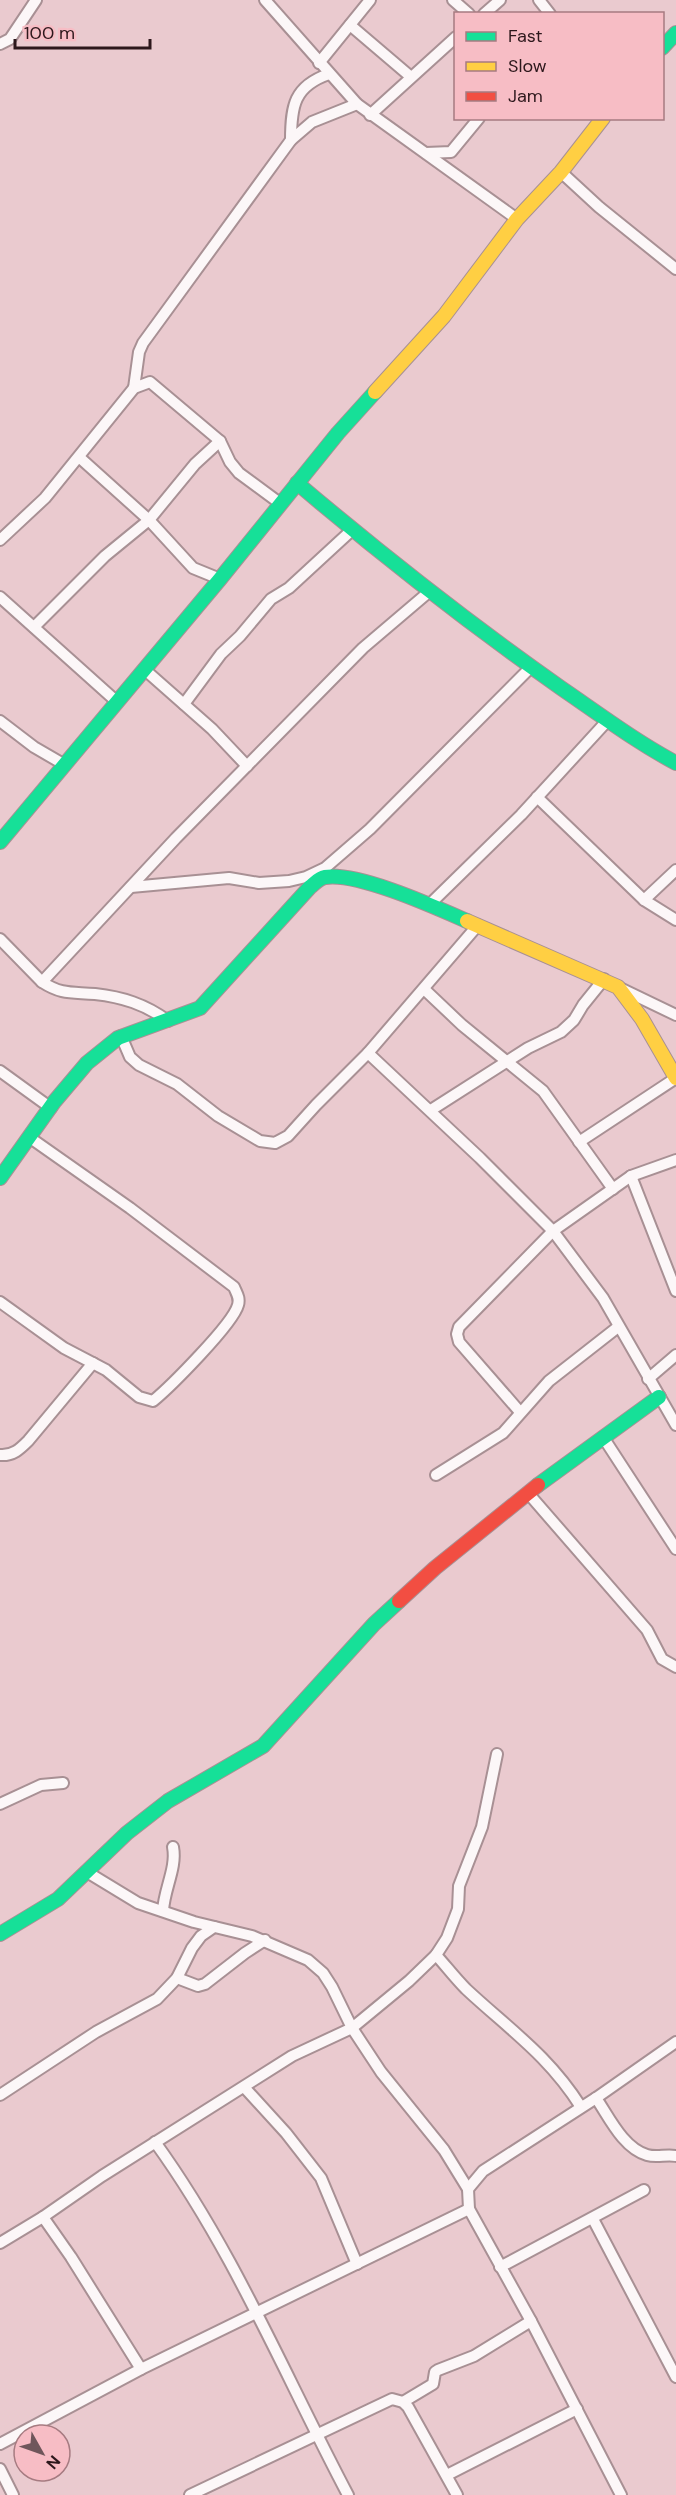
<svg xmlns="http://www.w3.org/2000/svg" width="676" height="2495" viewBox="0 0 676 2495" font-family="'DM Sans',sans-serif">
<rect width="100%" height="100%" fill="#eacacf"/>
<g fill="none" stroke-linecap="round" stroke-linejoin="round">
<defs>
<g id="street">
<path d="M265 0 357 104 517 219"/>
<path d="M453 0 469 14"/>
<path d="M539 0 550 14"/>
<path d="M484 14 500 0"/>
<path d="M350 25 411 77"/>
<path d="M0 44 10 39 36 0"/>
<path d="M319 63 370 0"/>
<path d="M370 115 456 37"/>
<path d="M291 140C291 106 294 86 329 74"/>
<path d="M426 153 451 152 479 118"/>
<path d="M561 172 599 207 676 269"/>
<path d="M134 388 139 352 143 343 291 140 312 122 357 104"/>
<path d="M79 457 149 520 193 568 220 579"/>
<path d="M0 540 45 498 134 388 150 382 220 441 230 462 239 473 281 504"/>
<path d="M0 597 116 701"/>
<path d="M34 627 105 556 149 520 195 464 220 441"/>
<path d="M144 669 212 729 247 766"/>
<path d="M184 704 221 654 240 636 271 599 289 588 353 529"/>
<path d="M0 721 34 747 65 765"/>
<path d="M537 797 644 900 676 920"/>
<path d="M131 887 229 878 259 883 289 881 306 877 325 868 370 829 531 667"/>
<path d="M644 900 676 870"/>
<path d="M429 905 521 815 608 720"/>
<path d="M478 925 368 1053 480 1158 553 1231 603 1298 676 1425"/>
<path d="M0 939 42 982 176 838 363 648 430 591"/>
<path d="M42 982C62 995 72 992 95 994 122 997 145 1004 168 1021"/>
<path d="M424 989 462 1025 543 1091 613 1189"/>
<path d="M622 989 676 1015"/>
<path d="M121 1036 130 1057 139 1065 177 1084 218 1116 260 1141 275 1143 288 1136 316 1105 368 1053"/>
<path d="M0 1071 51 1108"/>
<path d="M431 1110 528 1048 561 1032 574 1020 583 1005 604 979"/>
<path d="M579 1142 676 1078"/>
<path d="M631 1176 676 1291"/>
<path d="M0 1302 64 1348 106 1370 139 1397 153 1401C170 1387 233 1324 238 1305 240 1298 237 1294 234 1287L130 1208 29 1137"/>
<path d="M648 1379 676 1355"/>
<path d="M520 1412 459 1342 457 1334 459 1327 553 1231 631 1176 676 1160"/>
<path d="M603 1437 676 1549"/>
<path d="M0 1455C13 1456 20 1449 28 1441L93 1363"/>
<path d="M436 1475 503 1433 549 1381 618 1327"/>
<path d="M528 1493 647 1630 662 1659 676 1667"/>
<path d="M0 1804 41 1785 63 1783"/>
<path d="M87 1872 138 1903 194 1922 252 1936 308 1960 323 1973 332 1987 352 2028 381 2072 444 2150 468 2189"/>
<path d="M163 1911C164 1889 177 1868 173 1847"/>
<path d="M436 1955C446 1966 455 1978 466 1989 510 2030 548 2055 581 2107"/>
<path d="M177 1978 198 1986 205 1984 245 1953 265 1940"/>
<path d="M244 2087 286 2133 321 2178 357 2264"/>
<path d="M0 2095 96 2032 157 1999 177 1978 192 1948 201 1936 214 1927"/>
<path d="M596 2098C609 2117 623 2148 647 2155 657 2158 666 2154 676 2156"/>
<path d="M155 2142C234 2251 285 2376 348 2495"/>
<path d="M43 2217 71 2257 141 2369"/>
<path d="M593 2219 676 2377"/>
<path d="M0 2243 43 2217 102 2176 292 2056 352 2028 409 1981 436 1955 447 1938 458 1909 459 1886 482 1827 497 1754"/>
<path d="M500 2267 644 2190"/>
<path d="M403 2402 433 2384 435 2372 438 2370 474 2356 531 2321"/>
<path d="M0 2444 141 2369 469 2209"/>
<path d="M0 2469 13 2495"/>
<path d="M447 2475 577 2409"/>
<path d="M190 2495 392 2399 403 2402 408 2407 457 2495"/>
<path d="M621 2495 531 2321 469 2209 468 2189 483 2171 596 2098 676 2042"/>
</g>
<g id="fast">
<path d="M662 48 676 33"/>
<path d="M297 483C382 555 470 624 561 688 599 714 635 741 676 763"/>
<path d="M0 842 220 579 338 433 375 392"/>
<path d="M0 1178 54 1102 87 1063 118 1038 200 1008 310 887C315 883 319 878 325 877 358 872 435 907 467 921"/>
<path d="M538 1485 659 1397"/>
<path d="M0 1934 58 1899 127 1833 168 1801 263 1746 374 1624 399 1601"/>
</g>
<g id="slow">
<path d="M375 392 444 316 517 219 561 172 603 118"/>
<path d="M467 921 618 987 642 1019 676 1078"/>
</g>
<path id="jam" d="M399 1601 435 1568 538 1485"/>
</defs>
<use href="#street" stroke="#a89094" stroke-width="14"/>
<use href="#fast" stroke="#a89094" stroke-width="16"/>
<use href="#slow" stroke="#a89094" stroke-width="16"/>
<use href="#jam" stroke="#a89094" stroke-width="16"/>
<use href="#street" stroke="#fcf7f8" stroke-width="10"/>
<use href="#fast" stroke="#16e098" stroke-width="14"/>
<use href="#slow" stroke="#ffcf43" stroke-width="14"/>
<use href="#jam" stroke="#f24e42" stroke-width="14"/>
</g>
<rect x="454" y="12" width="210" height="108" fill="#f7bdc5" stroke="#a67b81" stroke-width="1.5"/>
<rect x="466" y="32" width="30" height="9" fill="#16e098" stroke="#a67b81" stroke-width="1.5"/>
<text x="508" y="42" font-size="18" fill="#2d181c">Fast</text>
<rect x="466" y="62" width="30" height="9" fill="#ffcf43" stroke="#a67b81" stroke-width="1.5"/>
<text x="508" y="72" font-size="18" fill="#2d181c">Slow</text>
<rect x="466" y="92" width="30" height="9" fill="#f24e42" stroke="#a67b81" stroke-width="1.5"/>
<text x="508" y="102" font-size="18" fill="#2d181c">Jam</text>
<g transform="translate(42 2453) rotate(130)"><circle r="28" fill="#f7bdc5" stroke="#a67b81" stroke-width="1.5"/>
<path d="M0-4.5L10 22L0 15L-10 22Z" fill="#6f565b"/>
<text y="-9" font-size="16" font-weight="bold" text-anchor="middle" fill="#2d181c">N</text>
</g>
<path d="M15 39v9h135v-9" fill="none" stroke="#2d181c" stroke-width="3"/>
<text x="24" y="39" font-size="18" fill="#2d181c" stroke="#f7bdc5" stroke-width="4.5" paint-order="stroke">100 m</text>
</svg>
